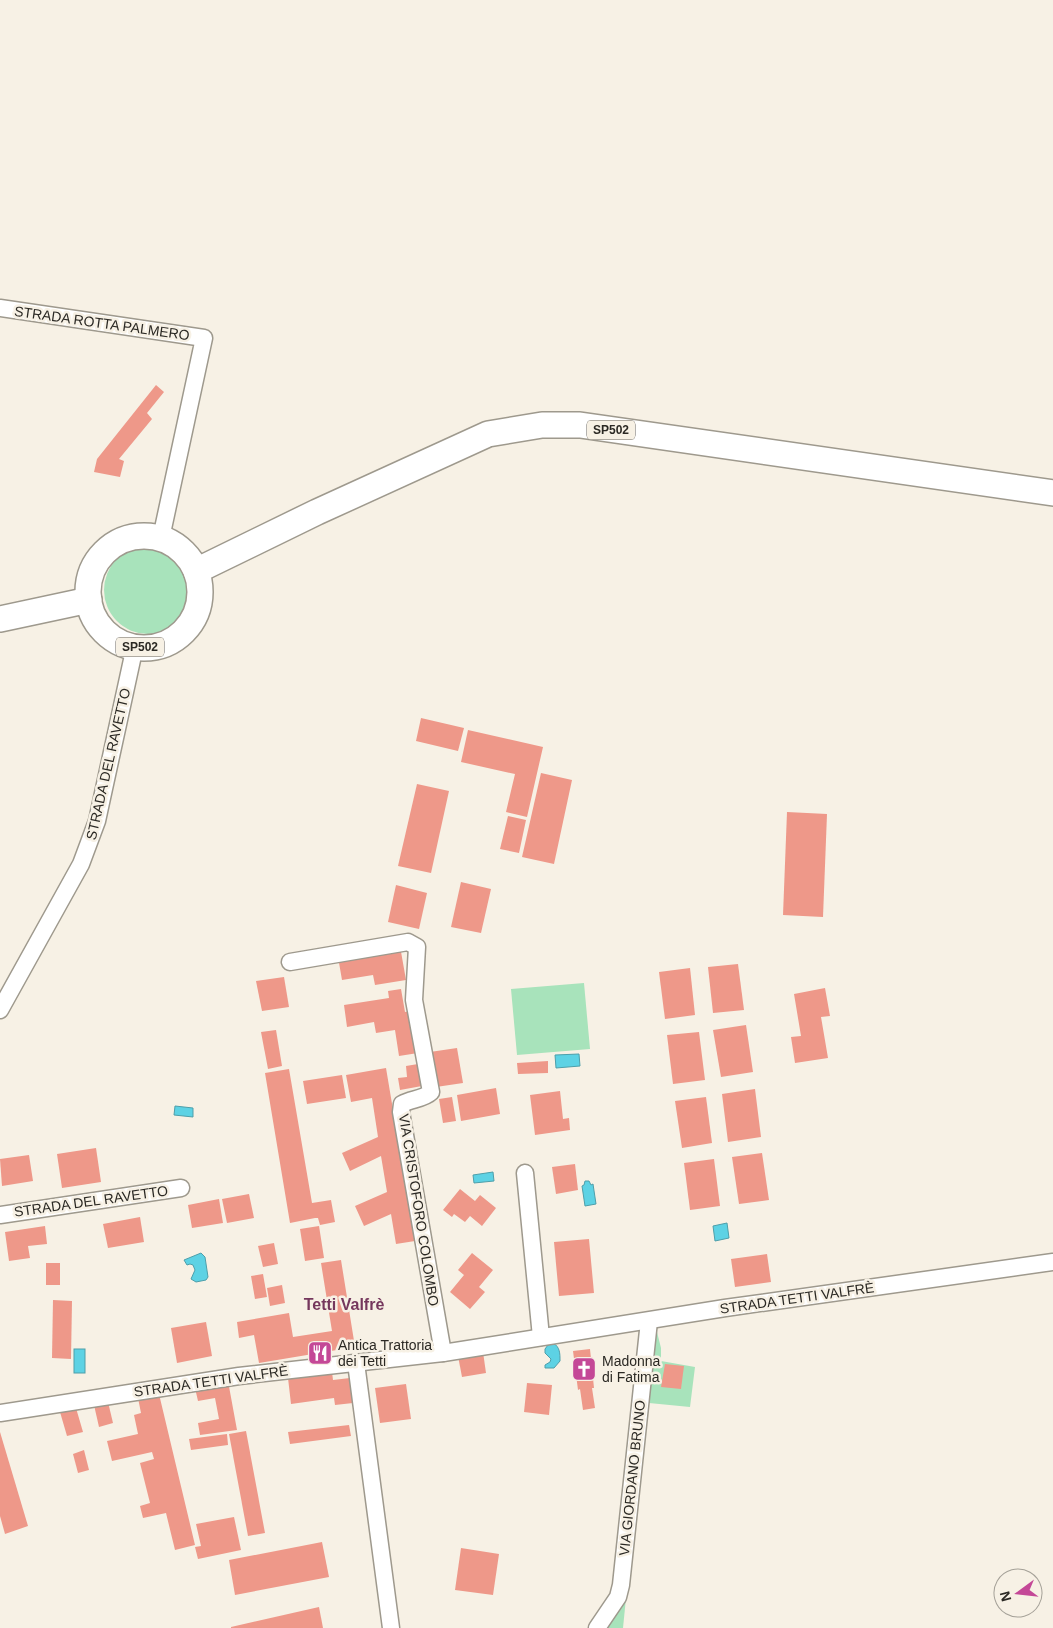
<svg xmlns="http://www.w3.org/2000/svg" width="1053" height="1628" viewBox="0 0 1053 1628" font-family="Arial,sans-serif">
<rect width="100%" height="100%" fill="#f7f1e5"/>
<g fill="#a8e3bb">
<circle cx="148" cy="590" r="44"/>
<path d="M584 983 590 1049 517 1055 511 989Z"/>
<path d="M656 1328 661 1348V1361L695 1367 690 1407 649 1403Z"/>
<path d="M626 1598 623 1628H601Z"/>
</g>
<g fill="#5dd2e4" stroke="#4e9faa">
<path d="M579 1054 580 1066 556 1068 555 1055Z"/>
<path d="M175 1106 193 1108V1117L174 1115Z"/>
<path d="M493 1172 494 1181 474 1183 473 1175Z"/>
<path d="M585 1181H589L591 1185 593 1184 596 1204 585 1206 582 1186 584 1185Z"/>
<path d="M727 1223 729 1238 715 1241 713 1226Z"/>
<path d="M201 1253 205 1257 208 1277 206 1280 196 1282 191 1279 195 1270 193 1265 190 1264 187 1265 184 1260Z"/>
<path d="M553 1343C560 1347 560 1353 560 1361L554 1368H545V1365L550 1362 551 1359 545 1353V1349L548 1345Z"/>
<rect x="74" y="1349" width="11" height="24"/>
</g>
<g fill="#ee9889">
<path d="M156 385 164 392 147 413 152 419 119 459 124 461 120 477 94 472 97 459Z"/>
<path d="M421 718 464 728 458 751 416 741Z"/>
<path d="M468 730 543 747 527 817 506 812 515 774 461 762Z"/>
<path d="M541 773 572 780 554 864 522 857Z"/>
<path d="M417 784 449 791 431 873 398 866Z"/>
<path d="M787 812 827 814 823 917 783 915Z"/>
<path d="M508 816 526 820 519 853 500 849Z"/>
<path d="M461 882 491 889 481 933 451 927Z"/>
<path d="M396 885 427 893 419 929 388 922Z"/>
<path d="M400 946 406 980 375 985 373 975 342 980 338 957Z"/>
<path d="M738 964 744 1010 713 1013 708 967Z"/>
<path d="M690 968 695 1015 665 1019 659 972Z"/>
<path d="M284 977 289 1007 262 1011 256 981Z"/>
<path d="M825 988 830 1016 821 1017 828 1058 795 1063 791 1037 801 1036 794 994Z"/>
<path d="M401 989 405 1012 411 1011 418 1053 399 1056 395 1030 376 1033 374 1022 347 1027 344 1005 389 998 388 991Z"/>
<path d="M746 1025 753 1072 721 1077 713 1030Z"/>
<path d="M276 1030 282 1066 268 1069 261 1032Z"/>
<path d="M699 1032 705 1080 673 1084 667 1035Z"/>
<path d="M457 1048 463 1083 436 1087 430 1052Z"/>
<path d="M548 1061V1073L518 1074 517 1063Z"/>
<path d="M418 1064 422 1086 400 1090 398 1078 407 1077 406 1066Z"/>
<path d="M386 1068 415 1241 396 1244 391 1214 364 1226 355 1206 387 1192 381 1156 350 1171 342 1153 378 1137 372 1098 351 1102 346 1075Z"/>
<path d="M289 1069 312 1203 331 1200 335 1222 320 1225 318 1218H315L290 1223 265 1073Z"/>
<path d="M342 1075 346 1098 307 1104 303 1081Z"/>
<path d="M496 1088 500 1114 461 1121 457 1095Z"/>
<path d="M755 1089 761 1137 728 1142 722 1094Z"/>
<path d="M560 1091 563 1119 569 1118 570 1130 535 1135 530 1095Z"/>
<path d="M452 1097 456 1121 443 1123 439 1099Z"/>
<path d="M706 1097 712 1143 682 1148 675 1101Z"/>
<path d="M96 1148 101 1182 62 1188 57 1154Z"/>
<path d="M762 1153 769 1200 739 1204 732 1157Z"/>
<path d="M29 1155 33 1181 2 1186 0 1159Z"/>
<path d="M714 1159 720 1206 690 1210 684 1163Z"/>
<path d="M575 1164 578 1190 556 1194 552 1167Z"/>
<path d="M460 1189 475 1201 480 1195 496 1208 482 1226 470 1216 465 1222 454 1214 452 1217 443 1210Z"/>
<path d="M249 1194 254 1218 227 1223 222 1199Z"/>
<path d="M219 1199 223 1223 192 1228 188 1205Z"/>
<path d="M140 1217 144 1242 108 1248 103 1224Z"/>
<path d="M45 1226 47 1244 28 1246 30 1258 9 1261 5 1232Z"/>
<path d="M319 1226 324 1258 305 1261 300 1229Z"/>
<path d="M589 1239 594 1293 559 1296 554 1242Z"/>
<path d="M274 1243 278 1264 263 1267 258 1246Z"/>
<path d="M472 1253 493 1270 479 1287 485 1292 470 1309 450 1292 464 1275 458 1270Z"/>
<path d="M767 1254 771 1282 735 1287 731 1259Z"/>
<path d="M341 1260 355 1347 259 1363 254 1335 239 1338 237 1322 289 1313 293 1337 332 1331 321 1263Z"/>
<rect x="46" y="1263" width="14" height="22"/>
<path d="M263 1274 267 1297 255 1299 251 1276Z"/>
<path d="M282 1285 285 1303 270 1306 267 1288Z"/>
<path d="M53 1300 72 1301 71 1359 52 1358Z"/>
<path d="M206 1322 212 1356 177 1363 171 1328Z"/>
<path d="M590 1349 594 1388H592L595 1408 583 1410 580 1389 578 1390 573 1351Z"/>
<path d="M483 1352 486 1373 462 1377 458 1356Z"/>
<path d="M665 1364 684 1366 681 1389 661 1387Z"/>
<path d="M332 1372 333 1380 350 1378 353 1403 335 1405 334 1398 291 1404 288 1378Z"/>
<path d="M228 1381 237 1430 200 1435 198 1423 219 1419 215 1398 198 1401 195 1388Z"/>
<path d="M527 1383 552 1385 549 1415 524 1412Z"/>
<path d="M406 1384 411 1419 380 1423 375 1388Z"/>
<path d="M159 1394 195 1545 175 1550 166 1513 143 1518 140 1506 150 1503 140 1463 154 1459 152 1452 112 1461 107 1441 138 1434 134 1415 141 1413 138 1398Z"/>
<path d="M108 1402 113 1423 99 1427 94 1405Z"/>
<path d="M76 1408 83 1432 67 1436 60 1412Z"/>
<path d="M349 1425 351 1436 290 1444 288 1432Z"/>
<path d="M246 1431 265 1533 248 1536 229 1434Z"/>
<path d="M0 1432 28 1526 5 1534 0 1516Z"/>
<path d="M227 1434 228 1445 191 1450 189 1439Z"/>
<path d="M84 1450 89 1470 78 1473 73 1454Z"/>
<path d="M234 1517 241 1550 198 1559 195 1547 201 1546 196 1524Z"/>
<path d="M322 1542 329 1577 235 1595 229 1560Z"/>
<path d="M461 1548 499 1554 493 1595 455 1590Z"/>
<path d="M319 1607 323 1628H231V1627Z"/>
</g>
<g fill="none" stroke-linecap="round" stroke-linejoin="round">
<defs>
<g id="street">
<path d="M0 308 204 338 161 538"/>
<path d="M290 962 408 942 417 947 414 1000 431 1092C424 1099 411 1099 402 1104L401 1112 443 1353"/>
<path d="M0 1010 81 864 97 821 135 646"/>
<path d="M525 1173 541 1337"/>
<path d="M0 1215 181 1188"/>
<path d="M356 1363 391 1628"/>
<path d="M0 1413 239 1376 443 1353 725 1308 1053 1262"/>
<path d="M597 1628 618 1597 621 1585 649 1321"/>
</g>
<g id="primary">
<circle cx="144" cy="592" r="56"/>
<path d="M196 571 317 512 488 434 542 425H580L1053 493"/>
<path d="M0 619 89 600"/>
</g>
</defs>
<use href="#street" stroke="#9e998d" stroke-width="19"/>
<use href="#primary" stroke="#9e998d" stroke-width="28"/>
<use href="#street" stroke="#fff" stroke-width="16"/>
<use href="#primary" stroke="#fff" stroke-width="25"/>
</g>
<defs>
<symbol id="restaurant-square" viewBox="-11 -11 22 22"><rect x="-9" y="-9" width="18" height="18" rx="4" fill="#c44897" stroke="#f7f1e5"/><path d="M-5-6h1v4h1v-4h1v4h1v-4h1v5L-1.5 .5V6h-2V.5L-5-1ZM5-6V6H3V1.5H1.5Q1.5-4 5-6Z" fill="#fff"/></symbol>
<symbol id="church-square" viewBox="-11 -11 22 22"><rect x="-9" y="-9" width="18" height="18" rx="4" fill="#c44897" stroke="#f7f1e5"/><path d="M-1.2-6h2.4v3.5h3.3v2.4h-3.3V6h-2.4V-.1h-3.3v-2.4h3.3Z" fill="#fff"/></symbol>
</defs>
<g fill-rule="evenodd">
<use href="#restaurant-square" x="306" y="1339" width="28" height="28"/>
<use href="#church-square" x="570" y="1355" width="28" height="28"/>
</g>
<g text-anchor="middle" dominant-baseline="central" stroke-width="5" stroke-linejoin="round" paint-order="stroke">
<g fill="#f7f1e5" stroke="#68655e" stroke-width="1">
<rect x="587" y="420.5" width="48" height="19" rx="4"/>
<rect x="116" y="637.5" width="48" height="19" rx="4"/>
</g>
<g font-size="12" font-weight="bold" fill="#2b2924">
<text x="611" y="430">SP502</text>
<text x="140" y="647">SP502</text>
</g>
<g font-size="14" fill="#2b2924" stroke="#f7f1e5">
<text transform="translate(102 323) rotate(8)">STRADA ROTTA PALMERO</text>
<text transform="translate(108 764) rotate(-77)">STRADA DEL RAVETTO</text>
<text transform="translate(91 1201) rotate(-8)">STRADA DEL RAVETTO</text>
<text transform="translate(419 1210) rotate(81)">VIA CRISTOFORO COLOMBO</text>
<text transform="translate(797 1298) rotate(-8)">STRADA TETTI VALFRÈ</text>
<text transform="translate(211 1381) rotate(-8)">STRADA TETTI VALFRÈ</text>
<text transform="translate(632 1478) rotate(-84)">VIA GIORDANO BRUNO</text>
</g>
<g font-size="14" fill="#2b2924" stroke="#f7f1e5" text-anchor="start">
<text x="338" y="1345">Antica Trattoria<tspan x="338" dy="16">dei Tetti</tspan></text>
<text x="602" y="1361">Madonna<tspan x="602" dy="16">di Fatima</tspan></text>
</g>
<g font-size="16" font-weight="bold" fill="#75375d" stroke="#f7f1e5">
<text x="344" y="1304">Tetti Valfrè</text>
</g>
</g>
<g transform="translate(1018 1593) rotate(255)"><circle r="24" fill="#f7f1e5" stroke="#a5a198"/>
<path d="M0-4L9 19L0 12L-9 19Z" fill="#c44897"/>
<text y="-8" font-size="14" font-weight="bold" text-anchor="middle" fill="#2b2924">N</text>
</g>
</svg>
